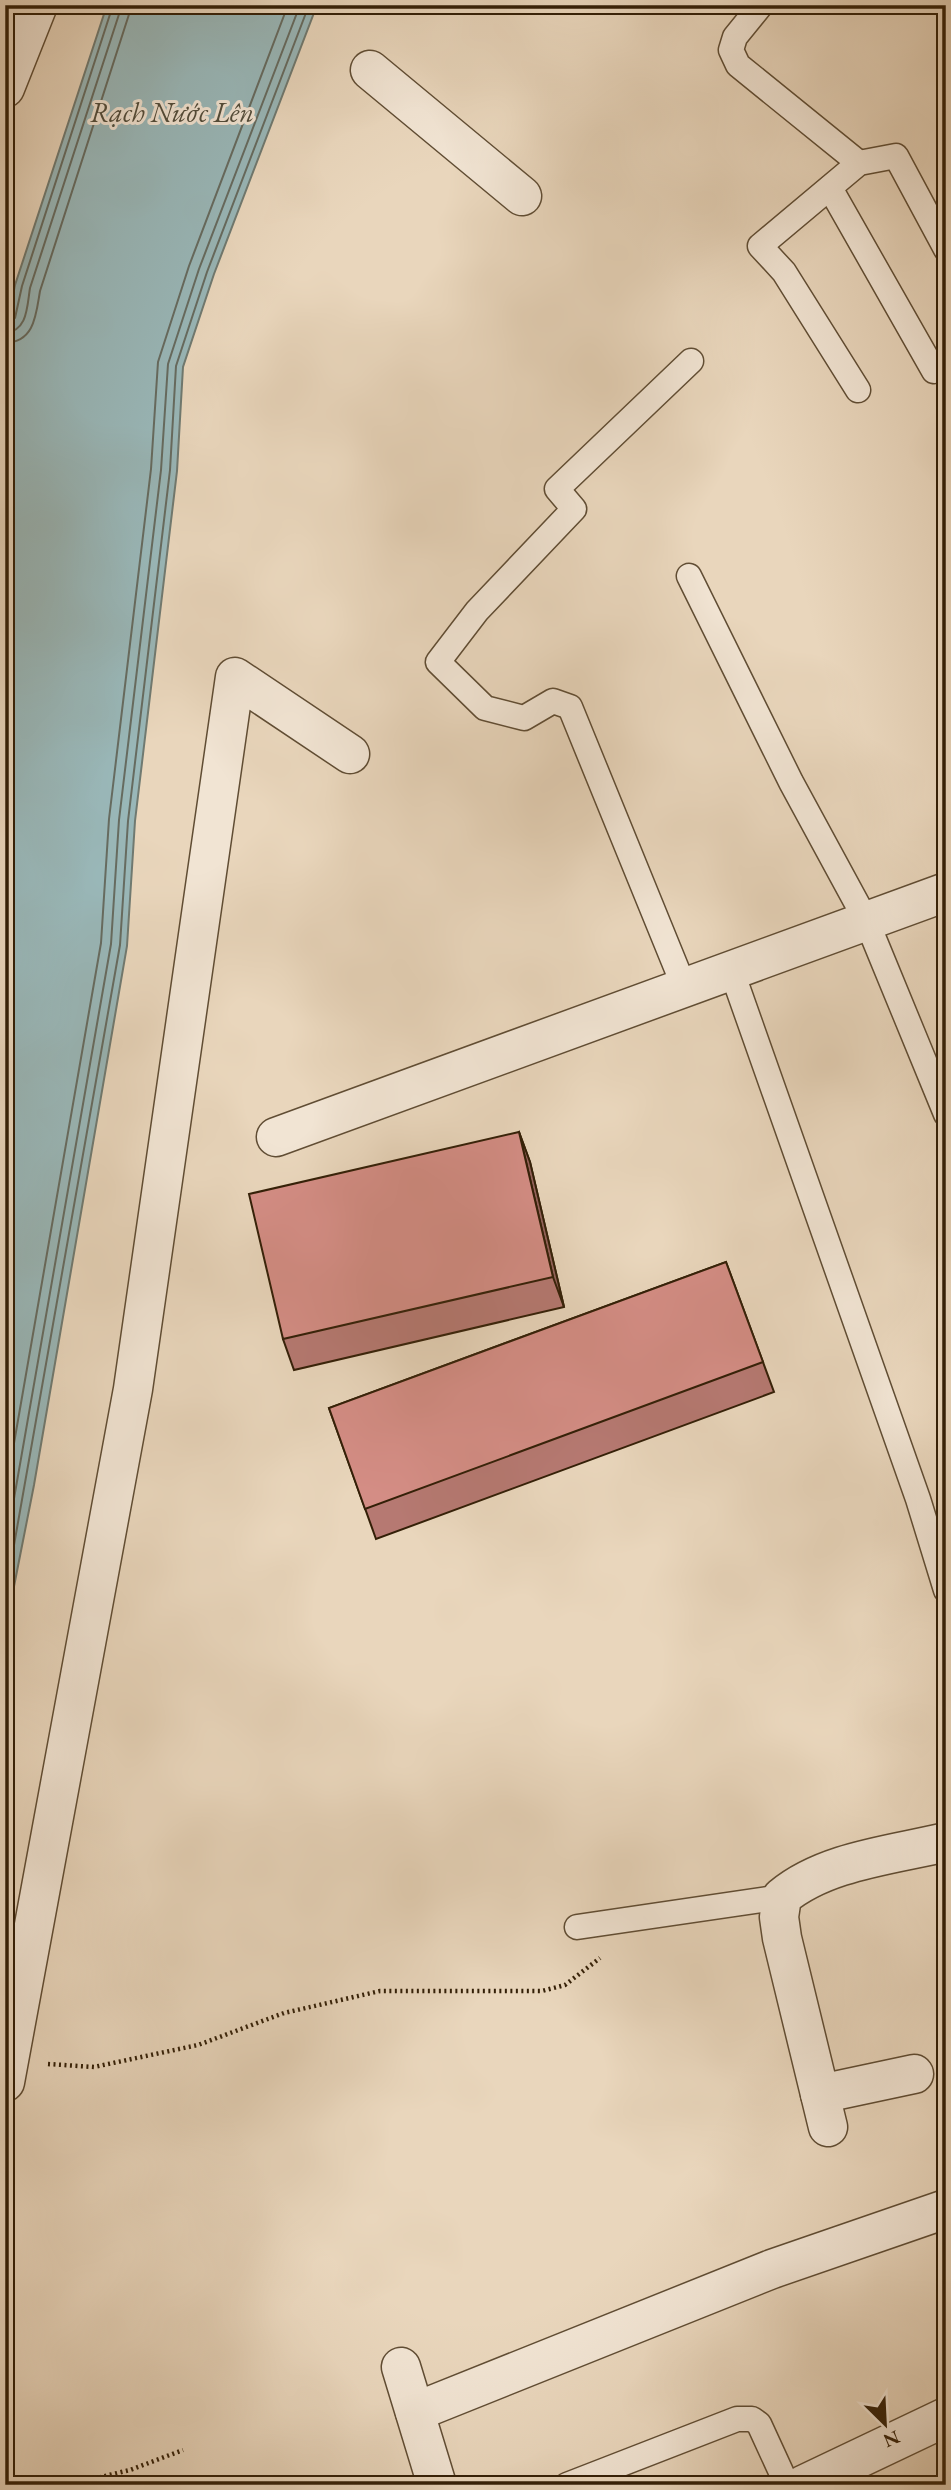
<svg xmlns="http://www.w3.org/2000/svg" width="951" height="2490" viewBox="0 0 951 2490" font-family="'EB Garamond',serif">
<rect width="100%" height="100%" fill="#e9d6bc"/>
<filter id="stains"><feTurbulence type="fractalNoise" baseFrequency=".00286" numOctaves="4"/><feColorMatrix values="0 0 0 0 .2 0 0 0 0 .09 0 0 0 0 .02 0 0 0 .5 -.17"/></filter>
<radialGradient id="worn" r=".72"><stop offset=".6" stop-color="#630" stop-opacity="0"/><stop offset="1" stop-color="#630" stop-opacity=".3"/></radialGradient>
<path fill="#99b7b8" stroke="#707a71" stroke-width="2" d="M107 5H317L214 274 183 367 177 471 135 821 127 946 34 1485 5 1632V333L15 285Z"/>
<g fill="none" stroke-linecap="round" stroke-linejoin="round">
<g stroke="#666b60" stroke-width="2">
<path d="M5 324 15 318 22 286 113 5"/>
<path d="M5 333C28 331 27 306 30 288L122 5"/>
<path d="M5 343C35 342 36 314 40 291L132 5"/>
<path d="M5 1495 101 943 109 819 151 469 158 362 189 266 288 5"/>
<path d="M5 1550 111 944 119 820 161 470 168 364 199 269 300 5"/>
<path d="M5 1596 120 945 128 821 170 470 176 366 207 272 309 5"/>
</g>
<defs>
<g id="service">
<path d="M761 5 735 37 731 50 738 65 859 163"/>
<path d="M830 188 934 371"/>
<path d="M858 390 784 272 760 246 859 163 896 156 946 249"/>
<path d="M689 576 791 782 867 922 946 1114"/>
<path d="M732 972 918 1499 946 1590"/>
<path d="M685 989 570 707 553 701 524 718 485 708 438 662 477 611 574 509 557 489 691 361"/>
<path d="M577 1927 782 1897"/>
<path d="M567 2485 737 2419H752L759 2424 787 2485"/>
</g>
<g id="minor">
<path d="M370 70 522 196"/>
<path d="M5 88 38 5"/>
<path d="M276 1137 946 892"/>
<path d="M5 2082 133 1389 235 677 350 754"/>
<path d="M820 2094 914 2074"/>
<path d="M828 2127 782 1938 779 1917 782 1897C825 1861 892 1855 946 1842"/>
<path d="M401 2367 437 2485"/>
<path d="M415 2412 772 2269 946 2209"/>
<path d="M803 2485 946 2417"/>
</g>
</defs>
<use href="#service" stroke="#604d34" stroke-width="27"/>
<use href="#minor" stroke="#604d34" stroke-width="41"/>
<g stroke="#331f07" stroke-width="4.5" stroke-dasharray="2 3.5" stroke-linecap="butt">
<path d="M48 2064 94 2067 198 2045 284 2013 380 1991H542L565 1985 600 1958"/>
<path d="M5 2482 43 2485"/>
<path d="M67 2485 130 2470 183 2450"/>
</g>
<use href="#service" stroke="#f1e4d3" stroke-width="24"/>
<use href="#minor" stroke="#f1e4d3" stroke-width="38"/>
</g>
<g fill="#b67972" stroke="#331f07" stroke-width="2">
<path d="M519 1132 530 1162 564 1307 294 1370 283 1339Z"/>
<path d="M726 1262 774 1392 376 1539 329 1408Z"/>
</g>
<path fill="#94635d" stroke="#331f07" stroke-width="2" d="M519 1132 530 1162 564 1307 553 1277Z"/>
<g fill="#d48d85" stroke="#331f07" stroke-width="2">
<path d="M519 1132 553 1277 283 1339 249 1194Z"/>
<path d="M726 1262 763 1362 365 1509 329 1408Z"/>
</g>
<g text-anchor="middle" dominant-baseline="central" stroke-width="6" stroke-linejoin="round" paint-order="stroke">
<g font-size="28" font-style="italic" fill="#524d3c" stroke="#f1e4d3">
<text x="172" y="112">Rạch Nước Lên</text>
</g>
</g>
<rect width="951" height="2490" fill="none" stroke="#e9d6bc" stroke-width="28"/>
<rect x="7" y="7" width="937" height="2476" fill="none" stroke="#331f07" stroke-width="3.5"/>
<rect x="14" y="14" width="923" height="2462" fill="none" stroke="#331f07" stroke-width="2"/>
<g transform="translate(885 2424) rotate(156)" stroke="#f1e4d3" stroke-width="5" paint-order="stroke">
<path d="M0-5L12 26L0 18L-12 26Z" fill="#331f07"/>
<text y="-10" font-size="19" font-weight="bold" text-anchor="middle" fill="#331f07">N</text>
</g>
<rect width="100%" height="100%" filter="url(#stains)"/>
<rect width="100%" height="100%" fill="url(#worn)"/>
</svg>
